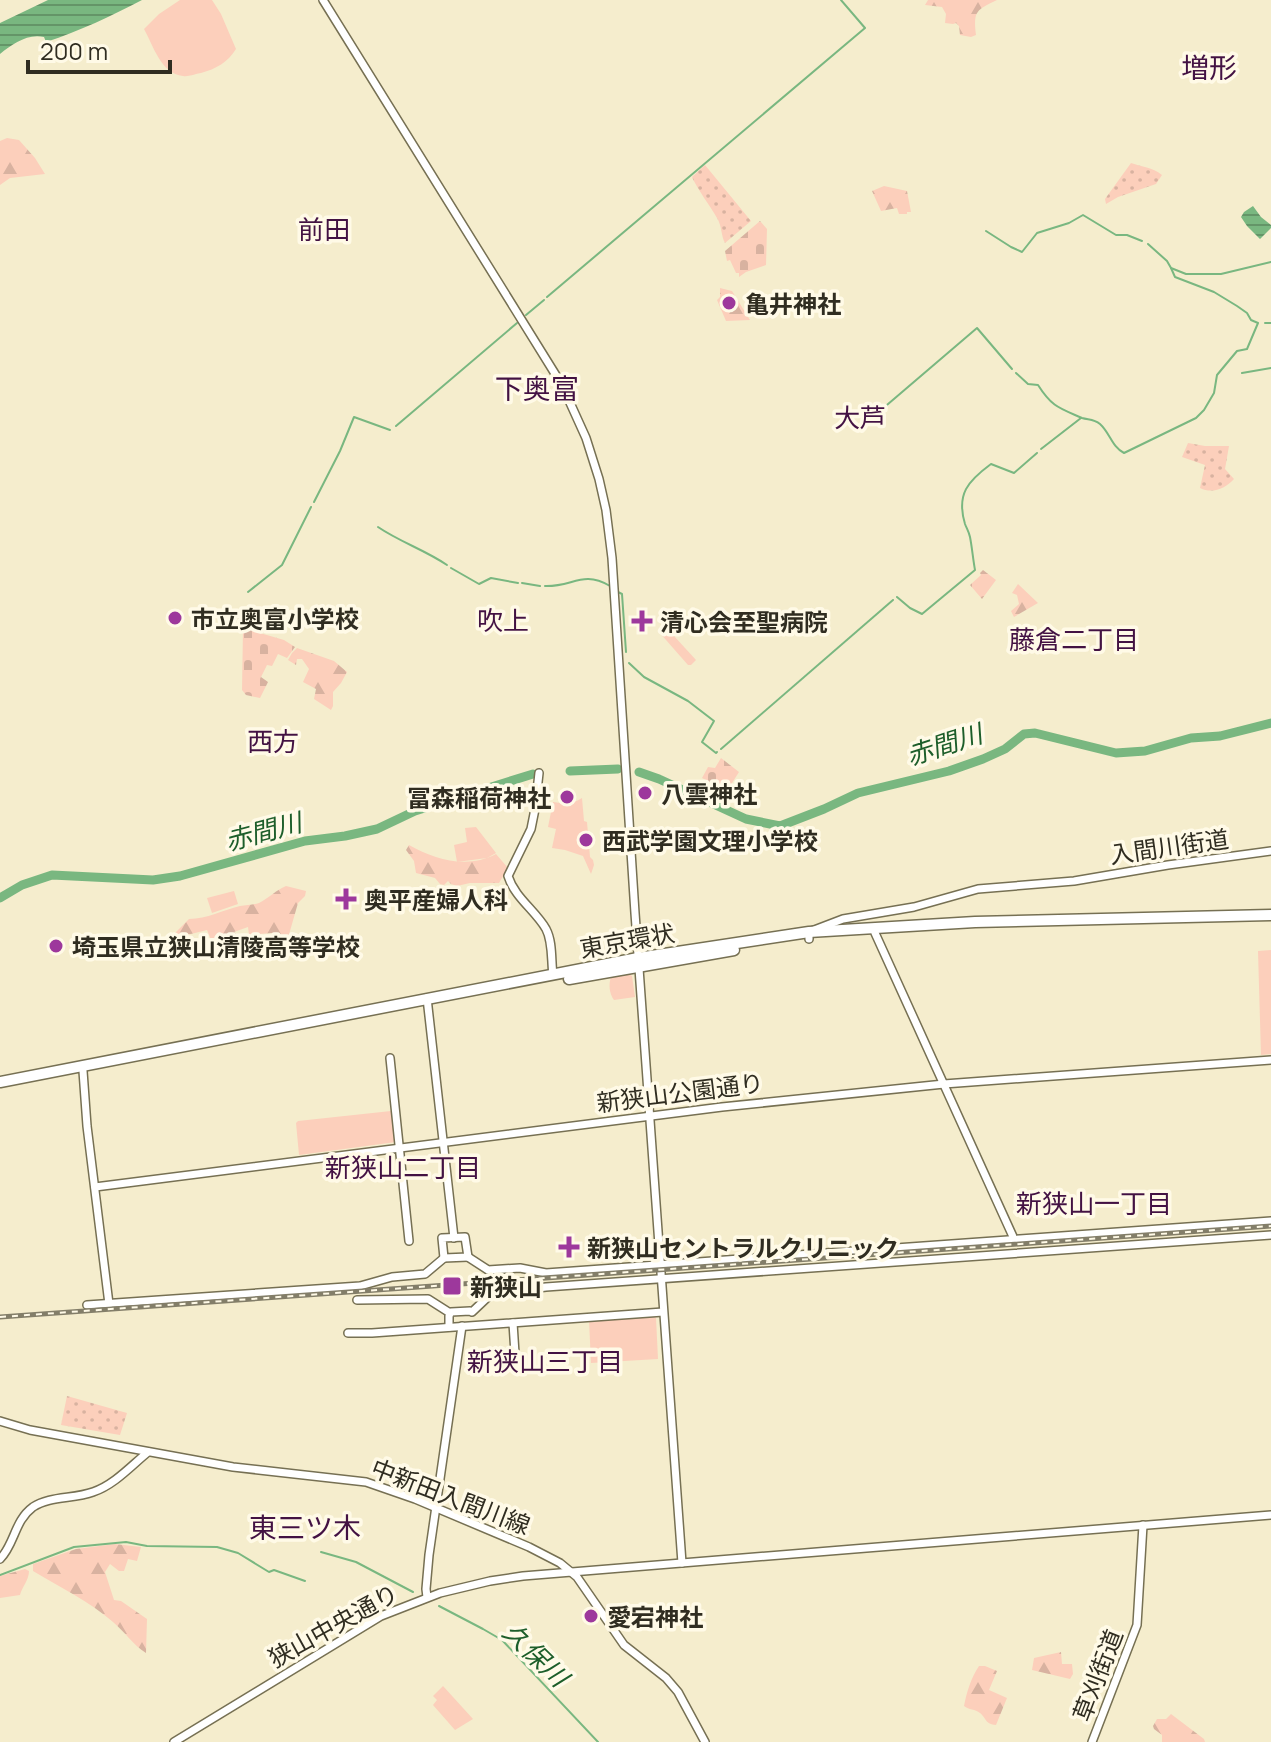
<svg xmlns="http://www.w3.org/2000/svg" width="1271" height="1742" viewBox="0 0 1271 1742" font-family="Manrope,'Noto Sans JP',sans-serif">
<defs>
<pattern id="grass-dots" width="8" height="8" patternUnits="userSpaceOnUse" patternTransform="scale(2)"><rect width="8" height="8" fill="#fccfbb"/><path d="M2 2h.1M6 6h.1" fill="none" stroke="#d8b2a0" stroke-width="1.8" stroke-linecap="round"/></pattern>
<pattern id="forest-firs" width="22" height="20" patternUnits="userSpaceOnUse" patternTransform="scale(2)"><rect width="22" height="20" fill="#fccfbb"/><path d="M5 1l3.5 6h-7zM16 11l3.5 6h-7z" fill="#d8b2a0"/></pattern>
<pattern id="cemetery-stones" width="16" height="16" patternUnits="userSpaceOnUse" patternTransform="scale(2)"><rect width="16" height="16" fill="#fccfbb"/><path d="M2 7V4a2 2 0 0 1 4 0v3zM10 15v-3a2 2 0 0 1 4 0v3z" fill="#d8b2a0"/></pattern>
<pattern id="water-rules" width="6" height="5" patternUnits="userSpaceOnUse" patternTransform="scale(2)"><rect width="6" height="5" fill="#79b780"/><path d="M0 2.5h6" fill="none" stroke="#649568"/></pattern>
</defs>
<rect width="100%" height="100%" fill="#f5edcd"/>
<g fill="url(#grass-dots)">
<path d="M1131 163C1142 167 1152 167 1162 175L1156 184 1118 197 1106 204 1105 199Z"/>
<path d="M705 165 751 221 725 243C721 236 722 226 717 218 709 204 699 192 692 177Z"/>
<path d="M1188 443 1205 446H1229L1225 469 1234 479C1225 489 1212 494 1200 488L1205 465 1182 457Z"/>
<path d="M67 1396 127 1413 120 1435 61 1425Z"/>
</g>
<g fill="url(#forest-firs)">
<path d="M928 0H997C977 10 973 10 976 35L971 37 960 35 959 26 956 23 953 24 945 23 946 14 942 7 925 5Z"/>
<path d="M7 138 19 140 35 158 45 174 10 178 0 185V141Z"/>
<path d="M884 186 907 191 911 212H907V214H899L897 208 881 211 872 191Z"/>
<path d="M720 288 732 291 750 320 726 321 717 300 720 297Z"/>
<path d="M1018 584 1038 603 1014 617 1011 611 1019 604 1017 595 1012 593Z"/>
<path d="M297 648 334 661 347 672 341 683 333 692V706L331 710 314 699 316 689 303 682 309 669 302 659H297L296 665 288 660 292 653Z"/>
<path d="M409 845C436 860 467 869 496 854L508 868 499 883H470L457 886 451 884 448 881 444 885 440 884 435 878 416 873 414 861 406 850Z"/>
<path d="M286 886 306 891 305 896 298 903 288 938 271 933 249 935 248 927 234 932C241 938 242 944 240 954L238 955 216 952 207 930 179 937 174 934 189 919C207 919 223 910 240 906 246 905 253 905 259 903 269 898 276 890 286 886Z"/>
<path d="M115 1544 141 1547 137 1561 128 1559 124 1571H119L110 1564 105 1572 114 1600 121 1601 147 1619 146 1653C133 1645 125 1632 113 1622 90 1602 60 1587 33 1571V1564L76 1549Z"/>
<path d="M25 1569 29 1571C29 1580 22 1587 20 1595L0 1598V1576Z"/>
<path d="M1061 1652 1062 1664H1072L1073 1674 1070 1679 1032 1670 1034 1658Z"/>
<path d="M979 1666H985L997 1671 989 1690 1007 1698 996 1725C985 1724 987 1719 980 1713 975 1709 969 1710 964 1706 967 1691 971 1678 979 1666Z"/>
<path d="M1171 1714 1204 1739 1205 1742H1162V1735L1154 1729 1153 1726 1157 1719H1166Z"/>
</g>
<g fill="url(#cemetery-stones)">
<path d="M760 221 767 229 766 265 746 272 739 277V273H736L730 260 727 261 725 251Z"/>
<path d="M983 570 996 580 982 599 970 585 981 575 980 573Z"/>
<path d="M243 628 284 640 295 647 287 658 278 654 272 666 267 665 261 677 268 682 260 698 246 695 242 690Z"/>
<path d="M721 758 739 772 727 791 702 778 708 767 715 768Z"/>
</g>
<g fill="#fccfbb">
<path d="M180 0H212L221 14 236 49C228 62 216 69 201 73 195 74 188 77 183 76 161 74 153 45 144 29L159 14Z"/>
<path d="M663 624 696 660 691 665H688L659 632V628Z"/>
<path d="M582 798 584 821 587 822 590 857 593 860 594 865 591 874 583 856 565 850 552 848 556 829 548 827 553 802C563 804 573 804 582 798Z"/>
<path d="M476 827 496 853 487 858 457 862 454 845 467 842 465 828Z"/>
<path d="M234 891 238 904 212 913 207 898Z"/>
<path d="M1271 950V1054L1261 1055 1258 951Z"/>
<path d="M627 973 632 976 635 997 614 1000C609 994 608 982 612 975Z"/>
<path d="M391 1111 396 1142 299 1155 296 1123 298 1121Z"/>
<path d="M653 1316 656 1318 658 1359 591 1363 589 1320Z"/>
<path d="M443 1686 473 1719 455 1730 433 1705 437 1700 433 1696Z"/>
</g>
<g fill="url(#water-rules)">
<path d="M48 0H142C111 16 80 31 46 42L44 37C28 33 12 44 0 54V23Z"/>
<path d="M1253 206 1261 217 1271 225V228L1260 239 1247 226 1241 217 1244 212Z"/>
</g>
<g fill="none" stroke-linecap="round" stroke-linejoin="round">
<g stroke="#79b780" stroke-width="2">
<path d="M986 231 1011 247 1022 252 1037 233 1069 223 1083 215 1116 235H1127L1142 241"/>
<path d="M1148 244 1167 261 1171 268 1186 274H1221L1271 262"/>
<path d="M547 297 865 28 841 0"/>
<path d="M526 315 544 300"/>
<path d="M1265 323H1271"/>
<path d="M1016 373 1028 384 1038 385C1052 407 1059 408 1082 418 1089 420 1094 419 1100 424 1110 433 1112 447 1124 453L1196 418 1204 410 1214 393 1217 375 1237 351 1247 349 1258 323 1251 320 1247 313 1237 306 1214 292 1175 277 1171 268"/>
<path d="M1242 373 1271 368"/>
<path d="M396 426 517 323"/>
<path d="M860 428 977 328 1012 369"/>
<path d="M1041 449 1081 418"/>
<path d="M314 502 340 451 354 417 390 430"/>
<path d="M378 527C400 542 425 550 447 565"/>
<path d="M451 568 479 584 491 578 518 583"/>
<path d="M522 583 540 586"/>
<path d="M545 586C573 587 582 570 610 586"/>
<path d="M248 592 282 565 311 507"/>
<path d="M618 592 622 594 626 652"/>
<path d="M897 597 910 608 922 614 975 570C973 559 972 547 970 537 969 532 967 529 965 524 956 494 968 481 991 464L1014 473 1037 453"/>
<path d="M629 663 644 677 688 701 714 721 702 742 716 753 717 752"/>
<path d="M721 749 893 600"/>
<path d="M321 1552 356 1562 413 1592"/>
<path d="M0 1575 74 1547 126 1542 147 1546 217 1547 238 1553 269 1572 274 1570 305 1581"/>
<path d="M439 1606 483 1629 502 1640 598 1742"/>
</g>
<g stroke="#79b780" stroke-width="9">
<path d="M570 771 618 769"/>
<path d="M639 772 659 779 746 819 780 826 824 809 858 793 949 771 983 759 1005 749 1024 734 1035 733 1116 753 1145 751 1191 738 1220 736 1271 723"/>
<path d="M0 898 22 885 52 875 153 880 180 876 305 841 345 836 377 829 415 811 533 774"/>
</g>
<defs>
<g id="secondary">
<path d="M323 0 562 385 586 438 599 479 606 510 612 558 635 913 682 1563"/>
<path d="M539 773 535 809 531 829 508 876C515 898 535 910 546 929 553 942 551 961 553 975"/>
<path d="M875 933 1015 1241"/>
<path d="M809 939V932L843 919 914 907 978 889 1074 881 1168 865 1271 851"/>
<path d="M427 998 454 1238"/>
<path d="M390 1058 409 1241"/>
<path d="M83 1071 87 1126 109 1304"/>
<path d="M95 1187 722 1107 944 1084 1271 1060"/>
<path d="M465 1237 468 1257 444 1258 442 1238Z"/>
<path d="M468 1257 488 1270 520 1268 546 1273 1271 1221"/>
<path d="M357 1300 428 1299 450 1313"/>
<path d="M87 1305 360 1286 392 1277 425 1274 444 1258"/>
<path d="M513 1323 516 1369"/>
<path d="M449 1327V1316L451 1312 470 1311 472 1312 491 1294 546 1287 1271 1235"/>
<path d="M348 1333H372L663 1312"/>
<path d="M0 1421 30 1430 233 1467 366 1482 415 1499 529 1547 560 1563 577 1577 624 1645 666 1678 678 1692 705 1742"/>
<path d="M0 1559C15 1544 14 1521 33 1507 49 1496 74 1499 93 1492 114 1485 131 1466 148 1452"/>
<path d="M427 1597 426 1589 429 1555 462 1326"/>
<path d="M174 1742 381 1616 440 1593 490 1581 523 1576 1271 1515"/>
<path d="M1092 1742 1137 1625 1143 1525"/>
</g>
<g id="highway">
<path d="M569 979 734 950"/>
<path d="M0 1082 638 958 809 932 975 922 1271 915"/>
</g>
</defs>
<use href="#secondary" stroke="#767053" stroke-width="10"/>
<use href="#highway" stroke="#767053" stroke-width="13"/>
<use href="#secondary" stroke="#fff" stroke-width="7"/>
<use href="#highway" stroke="#fff" stroke-width="10"/>
<defs>
<path id="rail" d="M0 1317 1271 1226"/>
</defs>
<use href="#rail" stroke="#837e69" stroke-width="5"/>
<use href="#rail" stroke="#fffae7" stroke-width="2" stroke-dasharray="6" stroke-linecap="butt"/>
</g>
<g fill="#9d389c" stroke="#fffae7" stroke-width="3">
<circle cx="729" cy="303" r="8"/>
<circle cx="175" cy="618" r="8"/>
<path d="M638 609h8v8h8v8h-8v8h-8v-8h-8v-8h8z"/>
<circle cx="645" cy="793" r="8"/>
<circle cx="567" cy="797" r="8"/>
<circle cx="586" cy="840" r="8"/>
<path d="M342 887h8v8h8v8h-8v8h-8v-8h-8v-8h8z"/>
<circle cx="56" cy="946" r="8"/>
<path d="M565 1235h8v8h8v8h-8v8h-8v-8h-8v-8h8z"/>
<rect x="442" y="1276" width="20" height="20" rx="4"/>
<circle cx="591" cy="1616" r="8"/>
</g>
<g text-anchor="middle" dominant-baseline="central" stroke-width="7" stroke-linejoin="round" paint-order="stroke">
<g font-size="24" font-weight="bold" fill="#302d21" stroke="#fffae7" text-anchor="start">
<text x="745" y="303">亀井神社</text>
<text x="191" y="618">市立奥富小学校</text>
<text x="660" y="621">清心会至聖病院</text>
<text x="661" y="793">八雲神社</text>
<text x="551" y="797" text-anchor="end">冨森稲荷神社</text>
<text x="602" y="840">西武学園文理小学校</text>
<text x="364" y="899">奥平産婦人科</text>
<text x="72" y="946">埼玉県立狭山清陵高等学校</text>
<text x="587" y="1247">新狭山セントラルクリニック</text>
<text x="470" y="1286">新狭山</text>
<text x="607" y="1616">愛宕神社</text>
</g>
<g font-size="24" fill="#302d21" stroke="#fffae7">
<text transform="translate(1169 846) rotate(-8)">入間川街道</text>
<text transform="translate(627 940) rotate(-10)">東京環状</text>
<text transform="translate(680 1092) rotate(-7)">新狭山公園通り</text>
<text transform="translate(451 1496) rotate(21)">中新田入間川線</text>
<text transform="translate(333 1625) rotate(-29)">狭山中央通り</text>
<text transform="translate(1097 1675) rotate(-69)">草刈街道</text>
</g>
<g font-size="26" fill="#431243" stroke="#fffae7">
<text x="324" y="229">前田</text>
<text x="860" y="417">大芦</text>
<text x="503" y="620">吹上</text>
<text x="1074" y="639">藤倉二丁目</text>
<text x="273" y="741">西方</text>
<text x="403" y="1167">新狭山二丁目</text>
<text x="1094" y="1203">新狭山一丁目</text>
<text x="545" y="1361">新狭山三丁目</text>
</g>
<g font-size="26" font-style="italic" fill="#1d5e2a" stroke="#fffae7">
<text transform="translate(944 744) rotate(-18)">赤間川</text>
<text transform="translate(263 831) rotate(-15)">赤間川</text>
<text transform="translate(536 1654) rotate(44)">久保川</text>
</g>
<g font-size="28" fill="#431243" stroke="#fffae7">
<text x="1209" y="67">増形</text>
<text x="537" y="388">下奥富</text>
<text x="305" y="1527">東三ツ木</text>
</g>
</g>
<path d="M28 60v12h142v-12" fill="none" stroke="#302d21" stroke-width="4"/>
<text x="40" y="60" font-size="24" fill="#302d21" stroke="#fffae7" stroke-width="6" paint-order="stroke">200 m</text>
</svg>
